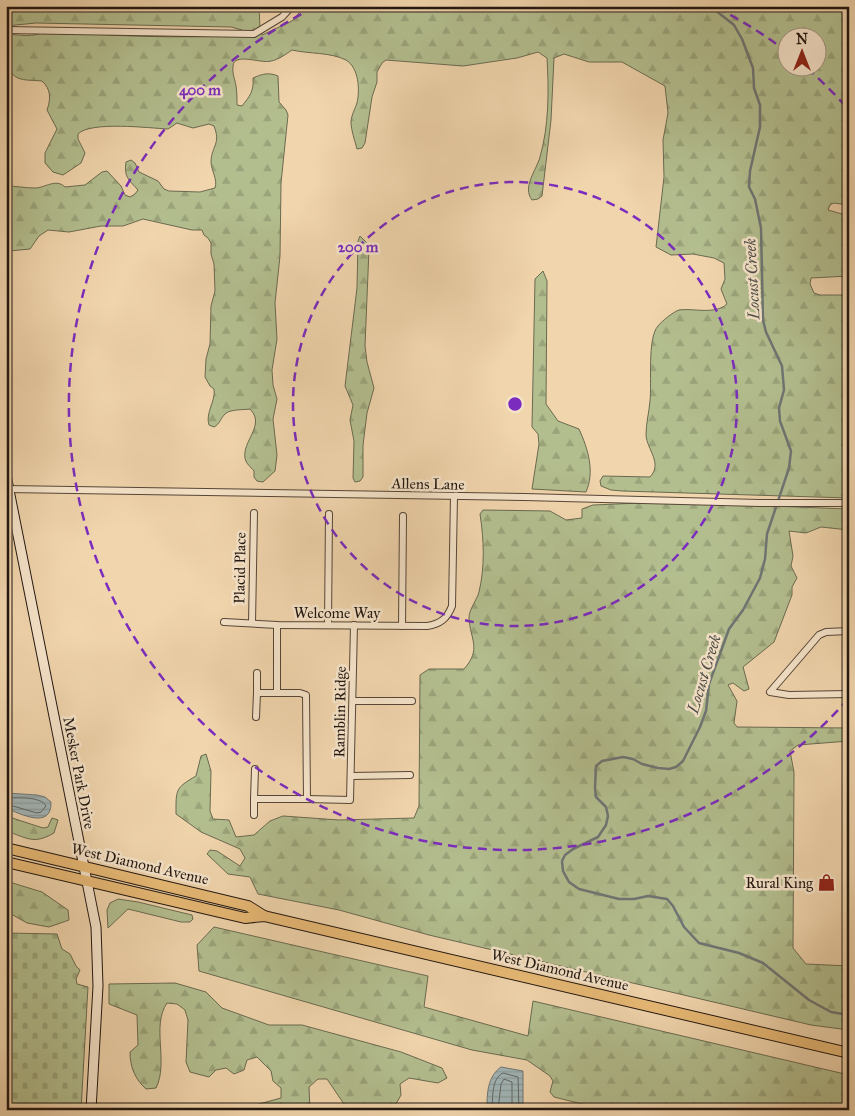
<svg xmlns="http://www.w3.org/2000/svg" width="855" height="1116" viewBox="0 0 855 1116" font-family="'IM FELL Great Primer',serif">
<defs>
<pattern id="forest-firs" width="22" height="20" patternUnits="userSpaceOnUse" patternTransform="scale(1.25)"><rect width="22" height="20" fill="#b3be8f"/><path d="M5 1l3.5 6h-7zM16 11l3.5 6h-7z" fill="#9aa37a"/></pattern>
<pattern id="cemetery-stones" width="16" height="16" patternUnits="userSpaceOnUse" patternTransform="scale(1.25)"><rect width="16" height="16" fill="#b3be8f"/><path d="M2 7V4a2 2 0 0 1 4 0v3zM10 15v-3a2 2 0 0 1 4 0v3z" fill="#9aa37a"/></pattern>
<pattern id="water-rules" width="6" height="5" patternUnits="userSpaceOnUse" patternTransform="scale(1.25)"><rect width="6" height="5" fill="#a1b5b7"/><path d="M0 2.5h6" fill="none" stroke="#8a9b9c"/></pattern>
</defs>
<rect width="100%" height="100%" fill="#f1d5ad"/>
<filter id="stains"><feTurbulence type="fractalNoise" baseFrequency=".004" numOctaves="4"/><feColorMatrix values="0 0 0 0 .2 0 0 0 0 .09 0 0 0 0 .02 0 0 0 .5 -.17"/></filter>
<radialGradient id="worn" r=".72"><stop offset=".6" stop-color="#630" stop-opacity="0"/><stop offset="1" stop-color="#630" stop-opacity=".3"/></radialGradient>
<path fill="#b3be8f" stroke="#6a6a50" d="M118 899 138 902 192 915 193 919 190 922H181L128 909 108 928 107 910 110 903Z"/>
<g fill="url(#forest-firs)" stroke="#6a6a50" fill-rule="evenodd">
<path d="M6 6H258C261 16 258 25 262 35L292 21 305 6H849V205L834 203 830 205 828 210 849 216V276L811 278 810 284 814 293 820 295H849V498L622 491 611 490 601 486 600 481 603 476 650 477C663 463 647 450 646 435 646 424 649 412 650 401 652 384 647 338 658 326 662 321 673 312 679 310 694 308 715 315 727 304L721 289 725 279 724 263 714 258 693 254 671 255 656 247 664 177 663 140 668 113 665 86 622 62H589L564 54 554 58 551 120 542 196 538 199 532 200C522 187 536 171 540 157 549 126 549 90 547 58L538 52 517 58 463 66 386 60 382 63 377 72V82L372 97 365 143 362 148 357 149C355 141 351 130 351 122 351 116 355 109 357 103 360 90 359 68 346 60 330 52 309 54 292 50 286 54 278 60 271 61 261 64 234 52 233 66 232 74 235 79 236 86 237 92 237 99 237 105L242 106C250 96 254 91 253 78 262 74 269 72 278 76L279 102 286 110 288 115 281 183 280 256 275 303 277 339 272 370 273 385 277 399 273 419 277 455 275 471 263 482 257 481 254 477V471C251 467 246 464 245 458 242 441 266 425 250 409 243 410 230 409 225 414 220 419 220 424 214 427L209 425C205 413 216 401 214 389L210 386 205 377 206 359 210 344 211 306 215 291 214 264 211 254V243L208 238 204 235 202 230H192L143 219 123 226H101L69 232 48 230 39 236 30 249 9 251 6 254V186C16 186 25 188 35 188 45 188 56 178 65 187L85 185 102 172 107 171 121 186 125 195 130 197 135 194 138 190C128 179 124 177 126 162L131 160 135 163 139 172 158 181 164 189 169 191 200 192 215 188C218 179 211 171 211 161 212 145 221 144 214 126L209 124 193 128 177 123 168 129C149 128 90 121 78 134V139L85 153 81 163 63 175 53 172 45 163V153L57 129 47 110C51 99 51 89 42 81 34 80 25 81 18 78 3 72 6 48 6 34 21 35 33 38 46 31 112 36 178 39 244 35L242 30 231 27 36 23 6 26ZM788 38H818V68H788Z"/>
<path d="M360 236 368 244 369 249 365 346 367 362 374 388 367 413 363 445V477L360 481 355 482 353 478 354 441 350 420 353 405 345 386 357 288 358 241Z"/>
<path d="M543 271 547 281 546 404 558 421 579 429C588 449 595 471 586 492L532 489 539 444 538 434 532 427 535 279Z"/>
<path d="M664 502 849 509V530L821 527 806 533 789 531 793 556 791 566 797 578 792 587V595L774 642 743 667 749 689 744 691 733 683 728 685 737 701 734 723 737 727 849 728V741L798 745 790 751 794 772 793 948 806 964 849 966V1030L811 1025 429 935 339 910 258 894 250 877 228 874 207 854 210 850 217 851 240 866 245 858 240 849 201 832 176 814C176 790 175 788 196 776L201 756 206 754 211 771 210 811 213 819 229 820 236 837 254 835 270 821 283 816 339 820 414 818 419 806 420 675 429 669H464C482 649 470 639 469 618 469 609 477 600 479 592 485 567 484 540 480 514L483 510 550 511 566 520 582 518V509L593 505Z"/>
<path d="M6 816 43 828 48 827 52 818 58 820 54 833C33 845 28 838 6 831Z"/>
<path d="M6 881 42 892 68 910 69 920 49 927 27 923 6 911Z"/>
<path d="M214 927 428 976 424 1007 528 1036 533 1001 849 1075V1110H613L586 1105 554 1097 550 1092 553 1081 550 1076 527 1060 472 1050 199 971 197 945Z"/>
<path d="M175 983 206 992 222 1008 269 1025H302L401 1052 442 1068 447 1078 438 1083 409 1078 400 1084 401 1095 396 1104 366 1109 344 1104 327 1079H318L309 1087 310 1110H237L281 1098V1088L273 1081 271 1071 257 1057 247 1060 244 1070 234 1074 226 1068 216 1070 209 1077 190 1072 186 1062 188 1020 185 1010 177 1004 167 1003C151 1026 169 1062 156 1088L146 1089C135 1079 130 1067 130 1052L138 1045 137 1015 109 1004V984Z"/>
</g>
<path fill="url(#cemetery-stones)" stroke="#6a6a50" d="M6 933 57 934 62 949 70 954 76 966 80 970 76 979 77 984 88 987 81 1110H6Z"/>
<g fill="url(#water-rules)" stroke="#6e7574">
<path d="M6 793 37 795 45 797 51 802C52 830 20 814 6 808Z"/>
<path d="M501 1067 523 1071V1110H487C487 1094 487 1077 501 1067Z"/>
</g>
<g fill="none" stroke-linecap="round" stroke-linejoin="round">
<g stroke="#616664" stroke-width="1">
<path d="M6 798C17 798 41 796 46 806L41 812 37 813 6 804"/>
<path d="M492 1110C493 1098 491 1079 503 1073L518 1077 519 1110"/>
<path d="M498 1110 501 1084 504 1079 512 1082V1110"/>
</g>
<path stroke="#6e7574" stroke-width="2.5" d="M710 6 734 25 742 39 753 68 754 88 760 105V127L750 171 749 187 755 199 761 228 763 320 766 332 782 366 784 390 779 408 780 421 791 451 789 468 767 534 765 559 760 578 743 610 729 629 709 684 706 711 700 727 683 761 676 767 669 769 658 768 642 764 633 759 623 757 602 761 596 766 595 788 596 797 606 807 608 816 606 825 598 837 573 849 565 855 562 861 563 871 569 882 579 889 619 899H634L648 896 667 899 673 906 684 927 699 943 739 953 763 963 809 1000 831 1012 849 1015"/>
<defs>
<g id="street">
<path d="M6 30 254 34 282 17 292 6"/>
<path d="M6 489 524 497 760 503H849"/>
<path d="M224 622 277 625 427 626C440 624 447 619 452 606L454 496"/>
<path d="M252 623 254 513"/>
<path d="M277 625V692"/>
<path d="M328 625 329 514"/>
<path d="M402 626 403 516"/>
<path d="M849 631 826 632 819 635 770 692 789 695 849 694"/>
<path d="M353 701H412"/>
<path d="M256 717 257 693"/>
<path d="M255 769 254 799H307L306 695 300 693H257V673"/>
<path d="M352 776 410 775"/>
<path d="M307 799 350 800 354 625"/>
<path d="M254 815V799"/>
</g>
<path id="secondary" d="M6 475 96 927 98 986 91 1110"/>
<g id="primary">
<path d="M6 848 248 906 264 916"/>
<path d="M6 862 245 918 264 916 849 1053"/>
</g>
</defs>
<use href="#street" stroke="#554637" stroke-width="8"/>
<use href="#secondary" stroke="#211610" stroke-width="11"/>
<use href="#primary" stroke="#211610" stroke-width="12"/>
<use href="#street" stroke="#f6e4ca" stroke-width="6"/>
<use href="#secondary" stroke="#f6e4ca" stroke-width="9"/>
<use href="#primary" stroke="#e8ba76" stroke-width="10"/>
</g>
<g fill="none" stroke="#7b2cbf" stroke-width="2.5" stroke-dasharray="9 6">
<circle cx="515" cy="404" r="222"/>
<path d="M848 699A445 445 0 1 1 313 8M717 8A445 445 0 0 1 786 51M807 68A445 445 0 0 1 848 109"/>
</g>
<defs>
<symbol id="shop-bare" viewBox="-9 -9 18 18"><path d="M-5-2.5h2.3a2.7 3.5 0 0 1 5.4 0H5L5.5 6h-11ZM-1.5-2.5h3a1.5 2.3 0 0 0-3 0Z" fill="#8f2418" stroke="#f6e4ca" stroke-width="2.5" paint-order="stroke"/></symbol>
</defs>
<g fill-rule="evenodd">
<use href="#shop-bare" x="814" y="870" width="25" height="25"/>
</g>
<g text-anchor="middle" dominant-baseline="central" stroke-width="5" stroke-linejoin="round" paint-order="stroke">
<g font-size="15" fill="#211610" stroke="#f6e4ca">
<text transform="translate(428 484) rotate(1)">Allens Lane</text>
<text transform="translate(240 568) rotate(-89)">Placid Place</text>
<text x="337" y="613">Welcome Way</text>
<text transform="translate(340 712) rotate(-89)">Ramblin Ridge</text>
<text transform="translate(79 773) rotate(79)">Mesker Park Drive</text>
<text transform="translate(140 864) rotate(13)">West Diamond Avenue</text>
<text transform="translate(560 970) rotate(13)">West Diamond Avenue</text>
</g>
<g font-size="15" fill="#211610" stroke="#f6e4ca" text-anchor="end">
<text x="813" y="883">Rural King</text>
</g>
<g font-size="16" font-style="italic" fill="#4e4e4a" stroke="#f6e4ca">
<text transform="translate(752 279) rotate(-93)">Locust Creek</text>
<text transform="translate(704 674) rotate(-73)">Locust Creek</text>
</g>
</g>
<circle cx="515" cy="404" r="8" fill="#7b2cbf" stroke="#f6e4ca" stroke-width="2.5"/>
<g font-size="15" text-anchor="middle" font-weight="bold" fill="#7b2cbf" stroke="#f6e4ca" stroke-width="5" stroke-linejoin="round" paint-order="stroke">
<text x="200" y="95">400 m</text>
<text x="358" y="252">200 m</text>
</g>
<rect width="855" height="1116" fill="none" stroke="#f1d5ad" stroke-width="25"/>
<rect x="8" y="8" width="840" height="1101" fill="none" stroke="#211610" stroke-width="2.5"/>
<rect x="12" y="12" width="830" height="1091" fill="none" stroke="#211610"/>
<g transform="translate(802 52)"><circle r="24" fill="#f6e4ca" stroke="#a19280"/>
<path d="M0-4L9 19L0 12L-9 19Z" fill="#8f2418"/>
<text y="-8" font-size="14" font-weight="bold" text-anchor="middle" fill="#211610">N</text>
</g>
<rect width="100%" height="100%" filter="url(#stains)"/>
<rect width="100%" height="100%" fill="url(#worn)"/>
</svg>
